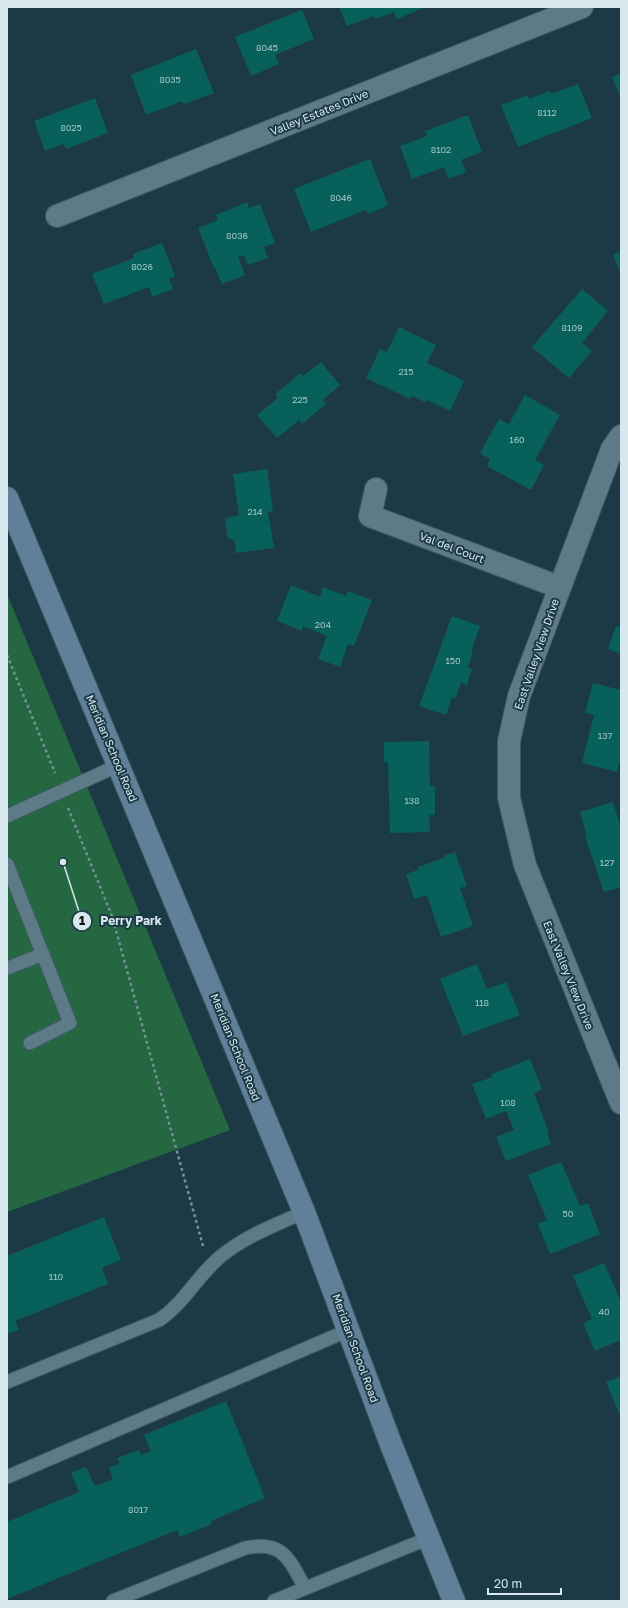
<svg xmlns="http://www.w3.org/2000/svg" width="628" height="1608" viewBox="0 0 628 1608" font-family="'Golos Text',sans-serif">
<rect width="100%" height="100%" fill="#1c3a45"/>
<path fill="#246740" d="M7 594 230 1130 7 1212Z"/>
<g fill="#08605b">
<path d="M339 7H426L397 19 394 12 375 19 374 16 347 26Z"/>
<path d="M302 10 314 39 275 55 279 64 251 76 235 37Z"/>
<path d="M196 49 214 93 184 104 182 101 146 115 131 75Z"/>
<path d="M621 73V98L612 77Z"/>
<path d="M578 84 592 118 518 147 501 105 528 95 529 99 549 91 551 94Z"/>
<path d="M95 98 108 133 66 149 64 144 45 151 34 121Z"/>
<path d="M468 115 482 152 461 160 466 172 449 179 444 167 412 179 400 146 427 136 425 131Z"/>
<path d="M370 159 388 205 368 214 366 210 311 232 294 189Z"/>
<path d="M247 202 249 208 260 204 275 243 264 247 268 258 248 265 244 255 238 257 245 275 222 284 215 268H214L198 228 218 220 216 215Z"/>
<path d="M162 243 175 276 169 279 173 289 152 297 149 287 104 304 92 274 134 258 133 254Z"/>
<path d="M621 251V274L613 255Z"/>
<path d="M582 289 608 311 582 343 592 351 569 378 532 347Z"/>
<path d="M399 327 436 345 427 363 464 381 450 411 427 400 425 402 412 396 410 399 366 378 380 349 387 352Z"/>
<path d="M321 362 340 385 323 400 326 404 302 424 299 420 277 438 257 415 278 398 275 394 301 373 303 376Z"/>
<path d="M525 395 560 415 535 460 544 465 531 490 487 466 490 459 480 453 499 419 509 424Z"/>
<path d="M267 469 273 511 268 512 274 548 236 553 234 539H228L225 518 239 515 233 474Z"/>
<path d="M291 585 320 597 323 587 346 596 348 591 372 600 354 646 348 644 340 667 318 659 327 636 303 626 302 631 277 621Z"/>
<path d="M452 616 480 626 471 651 473 652 468 667 472 669 467 685 461 682 455 699 452 697 446 715 419 706Z"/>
<path d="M616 626 621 627V654L608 649Z"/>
<path d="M593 683 621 690V755L617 772 582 763 594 715 585 713Z"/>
<path d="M429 741 430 786H435V815H429L430 832 390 833 388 762H384V742Z"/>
<path d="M613 802 621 829V887L604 892 585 837 587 836 580 812Z"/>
<path d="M455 852 467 886 460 888 473 926 441 937 427 895 414 899 406 874 418 870V867L446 857 445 855Z"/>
<path d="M477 964 487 989 506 982 520 1015 463 1036 440 979Z"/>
<path d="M530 1059 542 1089 534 1093 549 1133H547L551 1144 506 1161 496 1137 514 1130 506 1111 486 1119 472 1084 493 1077 492 1074Z"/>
<path d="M561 1162 580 1206 588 1203 600 1234 550 1254 538 1224 547 1220 528 1175Z"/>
<path d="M104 1217 121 1260 102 1268 108 1284 15 1321 19 1330 7 1334V1256Z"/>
<path d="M604 1263 621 1302V1340L595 1351 583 1323 592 1319 573 1276Z"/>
<path d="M621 1376V1418L606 1382Z"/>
<path d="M226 1401 265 1498 211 1521 212 1524 180 1537 177 1530 7 1599V1522L79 1492 71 1473 86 1467 95 1486 113 1479 109 1468 120 1463 117 1458 139 1450 141 1455 151 1451 144 1435Z"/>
</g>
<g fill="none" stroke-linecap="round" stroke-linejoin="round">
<defs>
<g id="service">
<path d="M7 816 119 765"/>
<path d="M7 864 70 1023 30 1043"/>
<path d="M8 968 43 954"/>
<path d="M7 1382 159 1320C186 1302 199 1272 225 1253 248 1235 278 1224 304 1212"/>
<path d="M7 1477 349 1330"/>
<path d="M113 1601 245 1548C283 1540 289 1559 305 1588"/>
<path d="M274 1601 429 1538"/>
</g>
<g id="minor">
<path d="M57 216 582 7"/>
<path d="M621 436 612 449 519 696 509 741V798L525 865 621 1103"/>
<path d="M376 489 370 516 559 587"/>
</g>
<path id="secondary" d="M7 498 304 1212 392 1447 454 1601"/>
</defs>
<use href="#service" stroke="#3e5962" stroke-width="15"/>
<use href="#minor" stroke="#3e5962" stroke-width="24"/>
<use href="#secondary" stroke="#3e5962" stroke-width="24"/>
<g stroke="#778f98" stroke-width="2.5" stroke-dasharray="3 3" stroke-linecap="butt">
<path d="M7 655 55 773"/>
<path d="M68 808 112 916 203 1246"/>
</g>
<use href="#service" stroke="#5c7b87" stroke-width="13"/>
<use href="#minor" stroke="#5c7b87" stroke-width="22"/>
<use href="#secondary" stroke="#5f8098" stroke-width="22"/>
</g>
<g text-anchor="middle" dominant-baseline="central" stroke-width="4" stroke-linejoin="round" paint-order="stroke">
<g font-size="9" fill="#a3c6c9">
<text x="267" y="47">8045</text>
<text x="170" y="79">8035</text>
<text x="547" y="112">8112</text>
<text x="71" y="127">8025</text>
<text x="441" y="149">8102</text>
<text x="341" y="197">8046</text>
<text x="237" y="235">8036</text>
<text x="142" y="266">8026</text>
<text x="572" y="327">8109</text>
<text x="406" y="371">215</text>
<text x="300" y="399">225</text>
<text x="517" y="439">160</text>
<text x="255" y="511">214</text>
<text x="323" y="624">204</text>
<text x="453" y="660">150</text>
<text x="605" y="735">137</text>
<text x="412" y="800">138</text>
<text x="607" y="862">127</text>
<text x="482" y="1002">118</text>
<text x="508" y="1102">108</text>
<text x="568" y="1213">50</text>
<text x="56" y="1276">110</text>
<text x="604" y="1311">40</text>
<text x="138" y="1509">8017</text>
</g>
<g font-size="11" fill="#d7e8ee" stroke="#1c3a45">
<text transform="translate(319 112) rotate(-22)">Valley Estates Drive</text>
<text transform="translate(452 547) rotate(21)">Val del Court</text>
<text transform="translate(536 654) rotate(-71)">East Valley View Drive</text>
<text transform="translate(112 748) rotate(67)">Meridian School Road</text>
<text transform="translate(569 975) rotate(68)">East Valley View Drive</text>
<text transform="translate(236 1047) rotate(68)">Meridian School Road</text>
<text transform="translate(356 1348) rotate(70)">Meridian School Road</text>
</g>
</g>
<path fill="none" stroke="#d7e8ee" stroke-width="1.5" d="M63 862L82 921"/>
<g fill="#d7e8ee" stroke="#1c3a45" stroke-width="1.5">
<circle cx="63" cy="862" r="4"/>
<circle cx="82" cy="921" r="10"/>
</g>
<g font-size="12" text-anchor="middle" font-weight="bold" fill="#111">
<text x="82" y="925">1</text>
</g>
<g font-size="12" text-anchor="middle" font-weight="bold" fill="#d7e8ee" stroke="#1c3a45" stroke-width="4" stroke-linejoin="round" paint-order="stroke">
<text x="131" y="925">Perry Park</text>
</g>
<rect width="628" height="1608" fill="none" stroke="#d7e8ee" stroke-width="16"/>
<path d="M488 1588v6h73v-6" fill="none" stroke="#d7e8ee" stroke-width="2"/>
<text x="494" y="1588" font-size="12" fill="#d7e8ee" stroke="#1c3a45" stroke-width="3" paint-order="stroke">20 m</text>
</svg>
